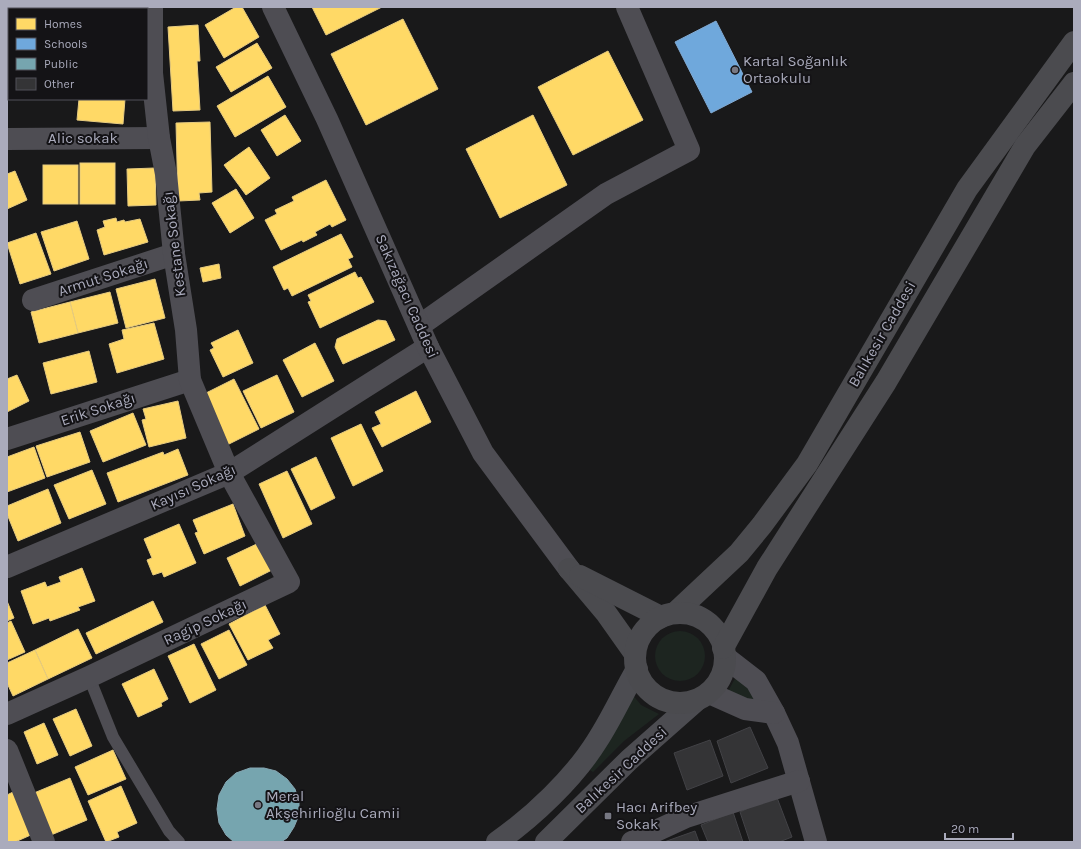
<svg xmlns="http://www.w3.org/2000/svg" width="1081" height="849" viewBox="0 0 1081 849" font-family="Karla,sans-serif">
<rect width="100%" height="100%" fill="#19191a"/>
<g fill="#1d2520">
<circle cx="680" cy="656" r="25"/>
<path d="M738 673 760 703 726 695Z"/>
<path d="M632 694 641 705 659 714 624 741 593 772 590 770Z"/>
</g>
<g fill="#ffd966" stroke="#e6cb80">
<rect x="29" y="7" width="43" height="2"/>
<path d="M236 7H242L259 37 224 58 205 25Z"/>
<path d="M312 7H382L326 35Z"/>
<path d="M403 19 438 89 366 125 331 54Z"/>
<path d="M198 25 200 61H197L200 110 173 111 168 27Z"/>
<path d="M257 43 272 68 231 92 216 67Z"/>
<path d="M608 51 643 120 573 155 538 87Z"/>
<path d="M268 76 286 107 235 137 217 106Z"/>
<path d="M79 99H125L123 124 77 120Z"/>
<path d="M285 115 301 141 277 156 261 130Z"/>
<path d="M533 115 567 185 500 218 466 149Z"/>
<path d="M210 122 212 192 199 193 200 200 178 201 176 123Z"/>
<path d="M249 147 270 178 246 195 224 165Z"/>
<rect x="80" y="163" width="35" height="41"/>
<rect x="43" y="165" width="35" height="39"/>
<path d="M155 168 156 205 128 206 127 169Z"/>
<path d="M15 171 27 200 7 209V174Z"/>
<path d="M326 180 346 220 332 227 330 224 315 232 317 235 303 242 302 240 281 250 265 220 277 214 275 210 294 201 292 197Z"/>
<path d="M236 189 254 218 230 233 212 203Z"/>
<path d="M116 218 117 222 124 220 125 222 140 219 148 242 104 255 97 230 105 227 103 221Z"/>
<path d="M77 221 89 259 54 271 41 232Z"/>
<path d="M36 233 51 274 20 284 7 243Z"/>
<path d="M341 234 353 257 348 259 352 267 292 296 288 288 284 290 273 267Z"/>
<path d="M219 264 221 278 203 282 200 268Z"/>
<path d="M355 272 358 278 361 277 374 302 320 328 308 302 311 301 308 295Z"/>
<path d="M155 279 165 318 126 328 116 289Z"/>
<path d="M110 292 118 323 78 333 70 302Z"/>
<path d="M70 302 78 333 39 343 31 312Z"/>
<path d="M378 320 386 321 395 340 343 364 335 347 337 339Z"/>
<path d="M154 323 164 359 117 373 109 344 124 339 122 330Z"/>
<path d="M238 330 253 363 223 377 210 350 214 348 211 343Z"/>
<path d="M315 343 334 381 302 397 283 360Z"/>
<path d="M89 351 97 382 51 394 43 363Z"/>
<path d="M17 375 29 401 7 412V379Z"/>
<path d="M277 375 294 412 261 428 243 391Z"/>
<path d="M234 379 259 429 227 445 202 395Z"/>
<path d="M416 391 431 422 382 447 372 428 381 424 375 412Z"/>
<path d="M178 401 186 438 149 447 142 420 146 419 143 409Z"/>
<path d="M133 413 146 445 103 462 90 431Z"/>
<path d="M361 424 383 471 353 486 331 438Z"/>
<path d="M80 432 90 462 47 477 36 446Z"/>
<path d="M34 447 45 478 7 492V457Z"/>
<path d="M178 449 188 475 118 502 107 473 163 452 164 455Z"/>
<path d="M316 457 335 498 311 510 291 469Z"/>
<path d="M92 470 106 504 69 519 54 485Z"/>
<path d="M287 471 312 524 283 538 259 484Z"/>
<path d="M48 489 61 523 18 541 7 514V506Z"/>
<path d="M233 504 245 536 204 554 195 533 198 532 193 520Z"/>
<path d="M179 524 196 563 164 577 162 572 153 575 147 560 152 558 144 539Z"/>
<path d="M261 542 274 569 240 586 227 558Z"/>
<path d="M82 568 95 601 78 607 80 610 50 621 49 618 33 624 21 591 45 582 47 587 61 582 59 577Z"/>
<path d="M7 601 14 618 7 621Z"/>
<path d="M153 601 163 622 96 654 86 633Z"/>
<path d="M265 605 280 634 268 640 273 648 248 660 229 624Z"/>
<path d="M11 621 25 652 7 660V623Z"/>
<path d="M78 629 92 658 48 679 35 650Z"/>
<path d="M229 630 247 665 219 679 201 644Z"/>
<path d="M194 644 216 690 190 703 168 656Z"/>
<path d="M35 650 48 679 13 696 7 683V663Z"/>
<path d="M154 669 168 699 161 703 162 706 138 717 122 684Z"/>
<path d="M76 709 92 746 70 756 53 719Z"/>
<path d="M44 723 58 755 37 764 24 732Z"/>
<path d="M113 750 126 779 88 795 75 767Z"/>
<path d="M70 778 87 820 51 835 34 793Z"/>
<path d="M121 786 137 823 117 832 119 837 106 842 88 801Z"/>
<path d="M15 791 33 834 15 842H7V795Z"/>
</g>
<path fill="#6fa8dc" stroke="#81a9d2" d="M716 21 752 92 711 113 675 42Z"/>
<path fill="#76a5af" stroke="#86a7b3" d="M250 768H264L276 771 287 779 295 789 299 802V815L294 827 287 838 281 842H234L226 835 219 823 217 809 219 795 226 782 236 773Z"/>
<g fill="#343436" stroke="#424246">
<path d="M750 727 768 768 731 783 717 741Z"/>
<path d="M710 740 723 776 687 790 674 753Z"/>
<path d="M776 795 792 837 779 842H750L740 812Z"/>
<path d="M733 812 743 842H708L701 825Z"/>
<path d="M695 831 699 842H664Z"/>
</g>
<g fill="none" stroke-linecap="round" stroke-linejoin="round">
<path stroke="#4e4d53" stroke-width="12" d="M89 677 113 737 169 831 179 842"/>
<g stroke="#4e4d53" stroke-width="22">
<path d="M7 8V7"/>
<path d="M7 139 159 138"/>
<path d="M33 300 174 254"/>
<path d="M419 326 606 194 689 150 627 7"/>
<path d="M7 439 190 380"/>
<path d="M7 567 229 473 428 347"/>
<path d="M725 657 756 681 774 713 788 743 816 842"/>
<path d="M709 693 745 709 774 713"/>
<path d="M7 714 89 677 289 582 229 473 190 380 186 330 174 254 166 174 159 138 152 73V7"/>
<path d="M7 750 44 842"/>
<path d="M632 842 686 817 799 781"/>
</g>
<path stroke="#4e4d53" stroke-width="22" d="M273 7 327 119 428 347 483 453 569 569"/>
<g stroke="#4c4c51" stroke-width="22">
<path d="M497 842C533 817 574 778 597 741 612 718 623 693 637 669"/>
<path d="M546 842 629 760 697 700"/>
</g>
<g stroke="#4b4b4f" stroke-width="22">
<path d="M569 569 606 613 635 654"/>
<path d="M580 576 661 617"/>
<path d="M675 613 739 553 762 525 807 464 967 189 1074 42"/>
<circle cx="680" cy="658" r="45"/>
<path d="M723 648 767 568 886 382 1025 146 1074 83"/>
</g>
</g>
<g fill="#777883" stroke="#141316" stroke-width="1.5">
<circle cx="735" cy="70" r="4"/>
<circle cx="258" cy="805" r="4"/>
<rect x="604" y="812" width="8" height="8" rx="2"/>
</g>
<g text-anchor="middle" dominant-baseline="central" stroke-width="4" stroke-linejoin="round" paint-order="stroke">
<g font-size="15" fill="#aaabbc" stroke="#141316" text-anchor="start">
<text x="743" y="61">Kartal Soğanlık<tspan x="743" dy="17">Ortaokulu</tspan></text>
<text x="266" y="796">Meral<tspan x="266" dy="17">Akşehirlioğlu Camii</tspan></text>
<text x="616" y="807">Hacı Ari̇fbey<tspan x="616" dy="17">Sokak</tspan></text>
</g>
<g font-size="15" fill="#aaabbc" stroke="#141316">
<text x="83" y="138">Alic sokak</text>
<text transform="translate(174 244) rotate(-97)">Kestane Sokağı</text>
<text transform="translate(103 277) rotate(-18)">Armut Sokağı</text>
<text transform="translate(407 296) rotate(66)">Sakızağacı Caddesi</text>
<text transform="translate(882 334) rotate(-60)">Balıkesir Caddesi</text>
<text transform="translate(98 409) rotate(-18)">Erik Sokağı</text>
<text transform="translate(193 487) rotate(-24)">Kayısı Sokağı</text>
<text transform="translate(205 622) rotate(-25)">Ragip Sokağı</text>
<text transform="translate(621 770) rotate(-43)">Balıkesir Caddesi</text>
</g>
</g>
<rect width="1081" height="849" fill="none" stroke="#aaabbc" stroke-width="16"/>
<rect x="8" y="8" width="140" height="92" fill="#141316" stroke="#505058"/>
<rect x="16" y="18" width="20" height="12" fill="#ffd966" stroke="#505058"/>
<text x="44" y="28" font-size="12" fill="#aaabbc">Homes</text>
<rect x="16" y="38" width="20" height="12" fill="#6fa8dc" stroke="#505058"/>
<text x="44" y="48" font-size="12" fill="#aaabbc">Schools</text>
<rect x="16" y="58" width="20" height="12" fill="#76a5af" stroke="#505058"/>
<text x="44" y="68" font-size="12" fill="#aaabbc">Public</text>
<rect x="16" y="78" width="20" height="12" fill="#343436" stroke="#505058"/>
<text x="44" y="88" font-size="12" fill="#aaabbc">Other</text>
<path d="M945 833v6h68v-6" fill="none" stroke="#aaabbc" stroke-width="2"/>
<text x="951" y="833" font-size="12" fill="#aaabbc" stroke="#141316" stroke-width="3" paint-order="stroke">20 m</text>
</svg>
